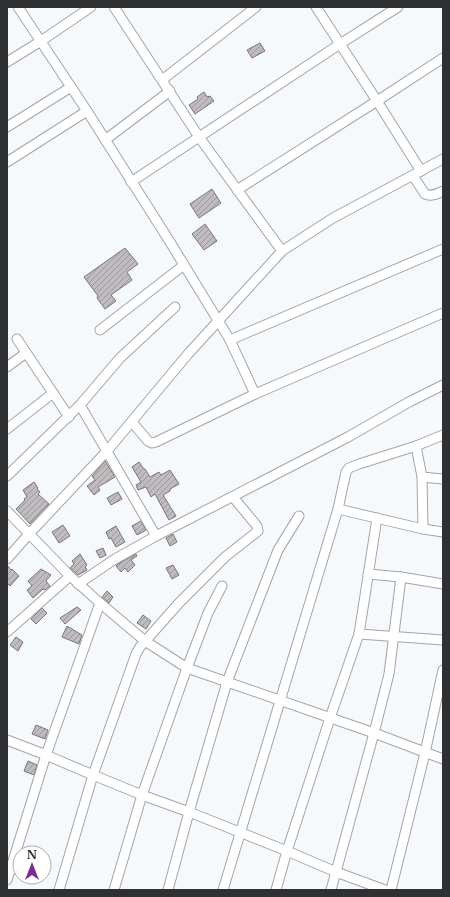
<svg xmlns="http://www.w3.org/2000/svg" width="450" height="897" viewBox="0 0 450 897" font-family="'Libre Baskerville',serif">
<defs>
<pattern id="building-hatch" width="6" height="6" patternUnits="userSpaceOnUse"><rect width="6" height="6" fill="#c0bbbe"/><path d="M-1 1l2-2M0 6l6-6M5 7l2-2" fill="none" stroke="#9c989b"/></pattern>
</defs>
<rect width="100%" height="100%" fill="#f5f9fc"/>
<g fill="url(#building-hatch)" stroke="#7b7678">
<path d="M260 43 265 51 252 58 247 50Z"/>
<path d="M204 92 207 97 210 96 214 101 195 114 189 105 198 99 197 97Z"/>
<path d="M212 189 221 203 199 218 190 204Z"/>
<path d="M205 224 217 241 204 250 192 234Z"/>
<path d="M125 248 138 264 127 272 132 280 111 295 116 301 105 309 97 298 98 296 84 277Z"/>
<path d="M105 461 115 477 98 487 100 490 94 495 87 486 95 480 92 476Z"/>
<path d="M139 462 144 469H145L150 477 159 472 161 475 170 470 179 484 170 489V491L163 495 176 516 169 520 155 494 151 497 146 487 138 490 136 485 141 482 132 467Z"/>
<path d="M34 482 38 488 37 489 40 492 38 494 49 504 30 524 16 509 25 500 24 499 27 497 23 490Z"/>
<path d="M118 492 122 499 111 505 107 498Z"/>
<path d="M141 521 146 530 137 535 132 526Z"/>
<path d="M63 525 70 536 59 543 52 532Z"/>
<path d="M116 526 125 542 116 547 111 538 109 539 106 532Z"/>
<path d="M173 534 177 542 170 546 166 538Z"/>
<path d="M103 548 106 555 100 558 96 551Z"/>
<path d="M80 554 87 565 85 567 87 570 78 575 70 568 74 564 72 561Z"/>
<path d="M136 554 137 556 131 560 135 565 128 572 125 568 121 572 116 566 118 564Z"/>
<path d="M7 565 11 570 12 569 19 576 10 586 7 583Z"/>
<path d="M173 565 179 575 172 579 166 568Z"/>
<path d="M41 569 51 575 46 581 50 586 45 590 43 589 33 598 27 590 32 586 28 581Z"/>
<path d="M107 591 113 597 109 603 102 597Z"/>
<path d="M77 607 81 610 65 624 60 618Z"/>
<path d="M42 608 47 613 36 624 31 619Z"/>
<path d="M143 615 151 621 146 629 137 623Z"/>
<path d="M67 626 82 635 79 644 62 637Z"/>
<path d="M16 637 23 642 18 651 10 645Z"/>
<path d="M36 725 48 730 45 739 32 734Z"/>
<path d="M28 761 37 765 34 775 24 771Z"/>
</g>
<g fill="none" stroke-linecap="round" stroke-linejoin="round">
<defs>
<g id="street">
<path d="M18 7 87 111 170 242 230 340 255 394"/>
<path d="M114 7 199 137 282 251"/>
<path d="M316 7 377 101 421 171"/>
<path d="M7 62 41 41 91 7"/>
<path d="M162 80 256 7"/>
<path d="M7 127 71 87"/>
<path d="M105 140 170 91"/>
<path d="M7 162 87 111"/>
<path d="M413 176 425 194C431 197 437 194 443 191"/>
<path d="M131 182 340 44 398 7"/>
<path d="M237 190 377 101 443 58"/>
<path d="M100 330 184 265"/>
<path d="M17 339 69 417"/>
<path d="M230 340 443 249"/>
<path d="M7 367 26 353"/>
<path d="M80 405 156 536"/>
<path d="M132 422 148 441 152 443 156 442 255 394 443 313"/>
<path d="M7 429 53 393"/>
<path d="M416 446 422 477 443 479"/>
<path d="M7 476 80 405 120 358 175 307"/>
<path d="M422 477 423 529"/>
<path d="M338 509 423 529 443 532"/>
<path d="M7 511 70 576 100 603 145 641 187 668 374 733 443 759"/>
<path d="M7 559 29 534 107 451 188 354 282 251 333 218 443 159"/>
<path d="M368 574 401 577 443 584"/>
<path d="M78 584 115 559 156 536 348 437 409 402 443 385"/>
<path d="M7 632 70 576"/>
<path d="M359 634 443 640"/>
<path d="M7 740 46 755 93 775 142 795 189 812 287 851 336 872 385 890"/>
<path d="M7 880 46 755 100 603"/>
<path d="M59 890 93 775 136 654 140 647 179 603 225 557 258 531 257 526 233 497"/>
<path d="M114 890 142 795 187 668 208 613 222 586"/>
<path d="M168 890 189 812 227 682 278 550 299 516"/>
<path d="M223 890 338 509 346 472 349 468 359 464 416 446 443 435"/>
<path d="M276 890 287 851 330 718 359 634 377 518"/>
<path d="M331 890 374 733 389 674 401 577"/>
<path d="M391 890 425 753 443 670"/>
</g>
</defs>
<use href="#street" stroke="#a2a5a9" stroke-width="11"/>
<use href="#street" stroke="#fff" stroke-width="9"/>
</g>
<rect width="450" height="897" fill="none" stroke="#2f3031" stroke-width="16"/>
<g transform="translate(32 865)"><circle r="19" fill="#ffffff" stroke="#acacad"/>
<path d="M0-3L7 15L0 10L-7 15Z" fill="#7d2998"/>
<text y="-6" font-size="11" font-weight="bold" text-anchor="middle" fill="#2f3031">N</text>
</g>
</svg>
